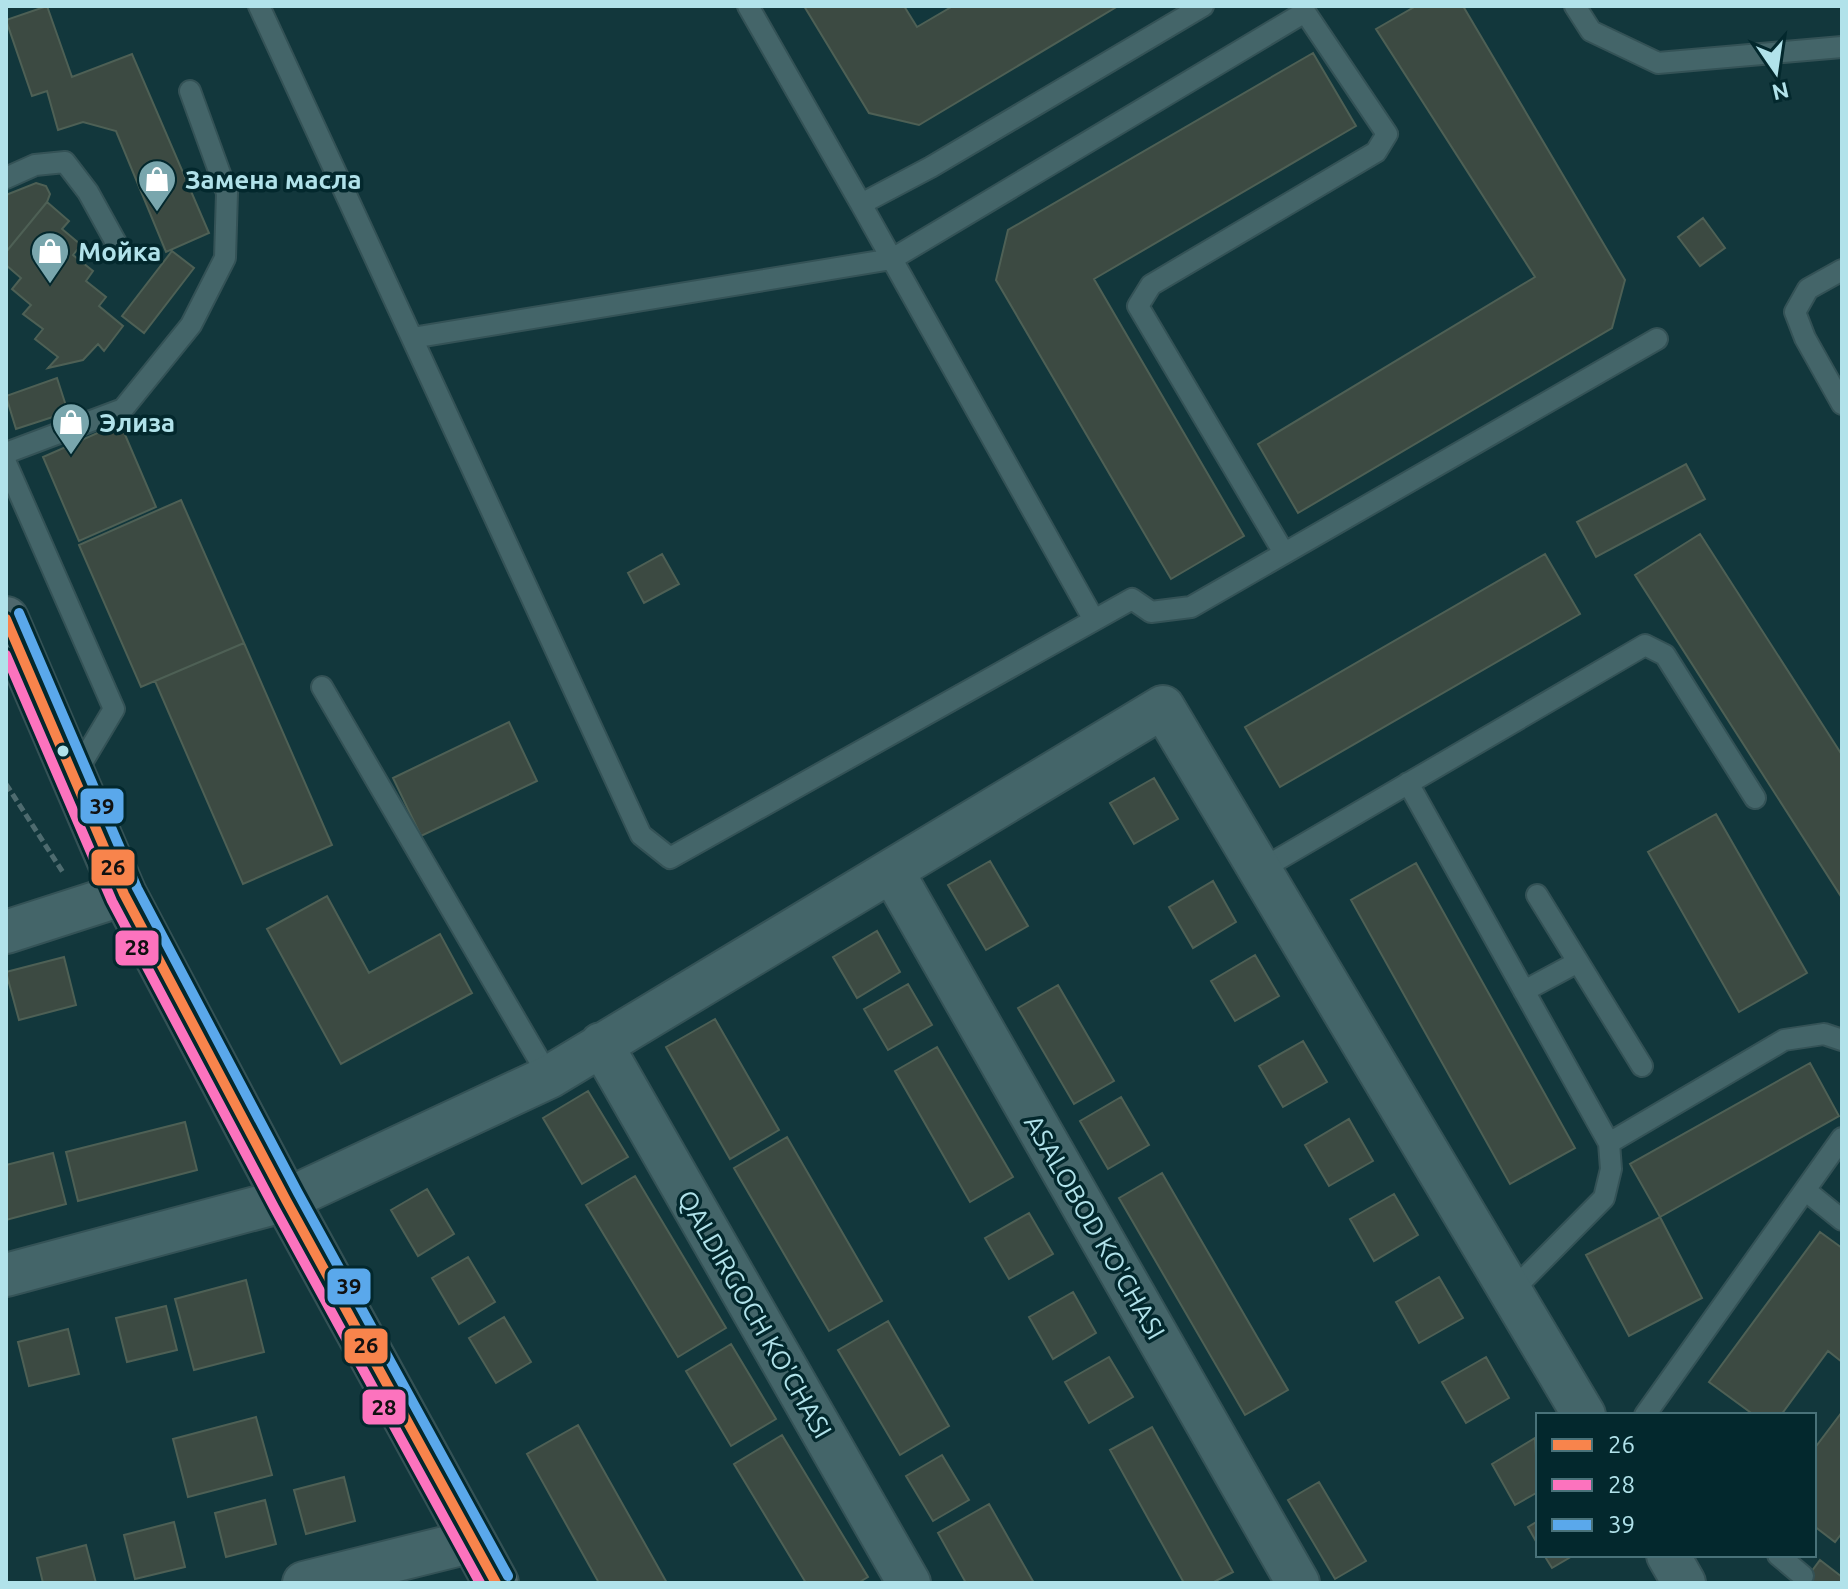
<svg xmlns="http://www.w3.org/2000/svg" width="1848" height="1589" viewBox="0 0 1848 1589" font-family="Ubuntu,sans-serif">
<style>
.building{fill:#3c4a42;stroke:#4e6055;stroke-width:2}
.lines{fill:none;stroke-linecap:round;stroke-linejoin:round}
.lane-casing{stroke:#345256;stroke-width:24}
.street-casing{stroke:#345256;stroke-width:46}
.secondary-casing{stroke:#345256;stroke-width:48}
.path{stroke:#4e6b6f;stroke-width:5;stroke-dasharray:8 4;stroke-linecap:butt}
.lane{stroke:#446569;stroke-width:20}
.street{stroke:#446569;stroke-width:42}
.secondary{stroke:#4e686d;stroke-width:44}
.bus-1-casing{stroke:#03282d;stroke-width:16}
.bus-2-casing{stroke:#03282d;stroke-width:16}
.bus-3-casing{stroke:#03282d;stroke-width:16}
.bus-1{stroke:#f8844c;stroke-width:10}
.bus-2{stroke:#fc73be;stroke-width:10}
.bus-3{stroke:#5aa8eb;stroke-width:10}
.bus-dot{fill:#b1e2ea;stroke:#03282d;stroke-width:3}
.labels{text-anchor:middle;dominant-baseline:central;stroke-width:7;stroke-linejoin:round;paint-order:stroke}
.poi-label{font-size:26px;font-weight:bold;fill:#b1e2ea;stroke:#03282d;text-anchor:start}
.street-label{font-size:26px;fill:#b1e2ea;stroke:#03282d}
.line-badge{stroke:#03282d;stroke-width:3}
.pale-badge-label{font-size:22px;text-anchor:middle;font-weight:bold;fill:#111}
</style>
<rect width="100%" height="100%" fill="#12373c"/>
<path class="building" d="M47,6L72,77L132,54L209,233L166,252L116,131L83,122L58,130L47,91L32,96L6,20Z
M804,6H904L917,27L953,6H1118L919,125L869,113Z
M1416,6H1463L1625,280L1612,328L1298,513L1258,444L1535,277L1376,29Z
M1313,53L1356,126L1094,279L1244,536L1171,579L996,280L1008,230Z
M36,183L46,186L50,194L47,202L6,252V195Z
M47,202L69,221L62,229L81,245L73,255L93,271L86,281L106,297L99,306L123,326L104,351L98,344L83,360L48,368L58,357L35,339L43,329L23,314L31,305L12,289L21,278L6,265V252Z
M1703,218L1725,248L1700,266L1678,237Z
M172,251L194,268L144,333L122,316Z
M57,378L68,412L16,429L6,396Z
M120,423L156,507L79,541L43,457Z
M1686,464L1705,499L1596,557L1577,522Z
M181,500L244,643L141,687L79,545Z
M1700,534L1842,755V898L1635,575Z
M662,554L679,584L644,603L628,573Z
M1545,554L1580,614L1280,787L1245,727Z
M244,643L332,845L243,884L155,681Z
M509,722L537,781L421,836L393,778Z
M1154,778L1178,819L1134,844L1110,803Z
M1716,814L1807,973L1739,1012L1648,852Z
M990,861L1028,926L986,950L948,885Z
M1416,863L1575,1148L1510,1184L1351,900Z
M1213,881L1236,922L1193,948L1169,907Z
M327,896L369,973L440,934L472,993L341,1064L267,929Z
M877,931L900,972L857,998L833,957Z
M1255,955L1279,996L1235,1021L1211,981Z
M64,957L76,1005L19,1020L6,972Z
M908,984L932,1025L888,1050L864,1009Z
M1058,985L1114,1081L1074,1104L1018,1008Z
M715,1019L779,1130L730,1159L666,1047Z
M1303,1041L1327,1082L1283,1107L1259,1066Z
M937,1047L1013,1177L970,1202L895,1071Z
M1810,1063L1839,1116L1660,1217L1630,1164Z
M588,1091L628,1157L582,1184L543,1118Z
M1121,1097L1149,1145L1108,1169L1080,1121Z
M1349,1119L1373,1161L1329,1186L1305,1145Z
M185,1122L197,1170L78,1201L66,1152Z
M787,1137L882,1301L829,1331L734,1168Z
M53,1153L66,1204L6,1220V1165Z
M1162,1173L1288,1390L1245,1415L1119,1198Z
M635,1176L726,1328L678,1357L586,1205Z
M427,1189L454,1234L418,1256L391,1210Z
M1394,1194L1418,1235L1374,1261L1350,1219Z
M1029,1213L1053,1254L1009,1279L985,1238Z
M1660,1217L1702,1298L1629,1336L1586,1255Z
M1820,1232L1842,1248V1362L1828,1351L1781,1415H1754L1709,1382Z
M468,1257L495,1302L459,1324L432,1278Z
M1439,1277L1463,1318L1419,1343L1396,1302Z
M246,1280L264,1352L194,1370L175,1299Z
M1073,1292L1096,1333L1053,1359L1029,1317Z
M166,1306L177,1350L127,1362L116,1318Z
M504,1317L531,1362L496,1383L469,1338Z
M888,1321L949,1426L900,1455L838,1350Z
M68,1329L79,1374L29,1386L18,1342Z
M731,1344L776,1419L731,1446L686,1371Z
M1109,1357L1133,1397L1089,1423L1065,1382Z
M1486,1357L1509,1398L1466,1423L1442,1382Z
M1842,1412V1533L1835,1542L1814,1526V1449Z
M256,1417L272,1475L188,1497L173,1439Z
M578,1425L667,1583H599L527,1454Z
M1152,1427L1233,1572L1212,1583H1184L1110,1450Z
M782,1435L868,1577L858,1583H806L734,1464Z
M1535,1438L1538,1492L1515,1505L1492,1464Z
M942,1455L969,1500L933,1521L906,1476Z
M344,1477L355,1521L306,1534L294,1490Z
M1319,1482L1366,1561L1335,1579L1288,1500Z
M265,1500L276,1544L226,1557L215,1513Z
M989,1504L1034,1583H966L938,1533Z
M1538,1521V1545L1528,1527Z
M174,1522L185,1567L135,1579L124,1535Z
M86,1545L96,1583H43L37,1558Z
M1544,1555H1574L1552,1568Z
M1820,1560L1842,1577V1583H1803Z"/>
<g class="lines">
<defs>
<path id="lane" d="M259,6L641,835L670,858L1132,599L1151,612L1191,607L1657,339
M748,6L861,204L931,167L1203,6
M1575,6L1591,31L1658,63L1842,47
M6,178L35,165L65,162L88,192L120,250
M861,204L1094,620
M1842,270L1808,289L1795,312L1805,338L1842,404
M412,338L892,259L1305,12L1302,6
M6,453L123,409L191,325L225,258L227,193L190,91
M6,463L114,709L74,776
M1284,553L1138,306L1151,285L1376,152L1387,134L1305,12
M322,687L549,1077
M1408,783L1609,1143L1611,1169L1604,1198L1511,1292
M1260,870L1645,645L1665,655L1755,798
M1537,895L1642,1066
M1524,991L1578,962
M1609,1143L1784,1040L1824,1034L1842,1040
M1805,1190L1842,1220
M1645,1415L1842,1138
M1778,1555L1803,1576"/>
<path id="street" d="M892,871L1298,1583
M6,932L124,894
M601,1044L909,1583
M6,1275L286,1200L549,1077L1163,707L1584,1415
M1668,1555L1684,1583
M304,1583L473,1541"/>
<path id="secondary" d="M6,619L124,894L286,1200L496,1583"/>
</defs>
<use href="#lane" class="lane-casing"/>
<use href="#street" class="street-casing"/>
<use href="#secondary" class="secondary-casing"/>
<path class="path" d="M6,784L64,874"/>
<use href="#lane" class="lane"/>
<use href="#street" class="street"/>
<use href="#secondary" class="secondary"/>
<defs>
<path id="bus-1" d="M6,619L124,894L286,1200L496,1583"/>
<path id="bus-2" d="M6,655L112,901L274,1207L480,1583"/>
<path id="bus-3" d="M19,613L137,888L298,1193L508,1576"/>
</defs>
<use href="#bus-1" class="bus-1-casing"/>
<use href="#bus-2" class="bus-2-casing"/>
<use href="#bus-3" class="bus-3-casing"/>
<use href="#bus-1" class="bus-1"/>
<use href="#bus-2" class="bus-2"/>
<use href="#bus-3" class="bus-3"/>
</g>
<defs>
<symbol id="shop-pin" viewBox="-11 -11 22 30"><path d="M0 17L-7.5 6A9.5 9.5 0 1 1 7.5 6Z" fill="#79a6ad" stroke="#03282d"/><path d="M-5-2.5h2.3a2.7 3.5 0 0 1 5.4 0H5L5.5 6h-11ZM-1.5-2.5h3a1.5 2.3 0 0 0-3 0Z" fill="#fff"/></symbol>
</defs>
<g fill-rule="evenodd">
<use href="#shop-pin" x="135" y="157" width="44" height="60"/>
<use href="#shop-pin" x="28" y="229" width="44" height="60"/>
<use href="#shop-pin" x="49" y="400" width="44" height="60"/>
</g>
<circle class="bus-dot" cx="63" cy="751" r="7"/>
<g class="labels">
<g class="poi-label">
<text x="185" y="179">Замена масла</text>
<text x="78" y="251">Мойка</text>
<text x="99" y="422">Элиза</text>
</g>
<g class="street-label">
<text transform="translate(1095 1227) rotate(60)">ASALOBOD KO'CHASI</text>
<text transform="translate(755 1314) rotate(60)">QALDIRGOCH KO'CHASI</text>
</g>
</g>
<g class="line-badge">
<rect x="79" y="787" width="46" height="38" rx="8" fill="#5aa8eb"/>
<rect x="90" y="848" width="46" height="39" rx="8" fill="#f8844c"/>
<rect x="114" y="929" width="46" height="38" rx="8" fill="#fc73be"/>
<rect x="326" y="1267" width="46" height="39" rx="8" fill="#5aa8eb"/>
<rect x="343" y="1327" width="46" height="38" rx="8" fill="#f8844c"/>
<rect x="361" y="1388" width="46" height="38" rx="8" fill="#fc73be"/>
</g>
<g class="pale-badge-label">
<text x="102" y="814">39</text>
<text x="113" y="875">26</text>
<text x="137" y="955">28</text>
<text x="349" y="1294">39</text>
<text x="366" y="1353">26</text>
<text x="384" y="1415">28</text>
</g>
<rect width="1848" height="1589" fill="none" stroke="#b1e2ea" stroke-width="16"/>
<rect x="1536" y="1413" width="280" height="144" fill="#03282d" stroke="#497279" stroke-width="2"/>
<rect x="1552" y="1439" width="40" height="12" fill="#f8844c" stroke="#497279" stroke-width="2"/>
<text x="1608" y="1453" font-size="24" fill="#b1e2ea">26</text>
<rect x="1552" y="1479" width="40" height="12" fill="#fc73be" stroke="#497279" stroke-width="2"/>
<text x="1608" y="1493" font-size="24" fill="#b1e2ea">28</text>
<rect x="1552" y="1519" width="40" height="12" fill="#5aa8eb" stroke="#497279" stroke-width="2"/>
<text x="1608" y="1533" font-size="24" fill="#b1e2ea">39</text>
<g transform="translate(1776 72) rotate(167)" stroke="#03282d" stroke-width="6" paint-order="stroke">
<path d="M0-6L14 30L0 20L-14 30Z" fill="#b1e2ea"/>
<text y="-12" font-size="22" font-weight="bold" text-anchor="middle" fill="#b1e2ea">N</text>
</g>
</svg>
